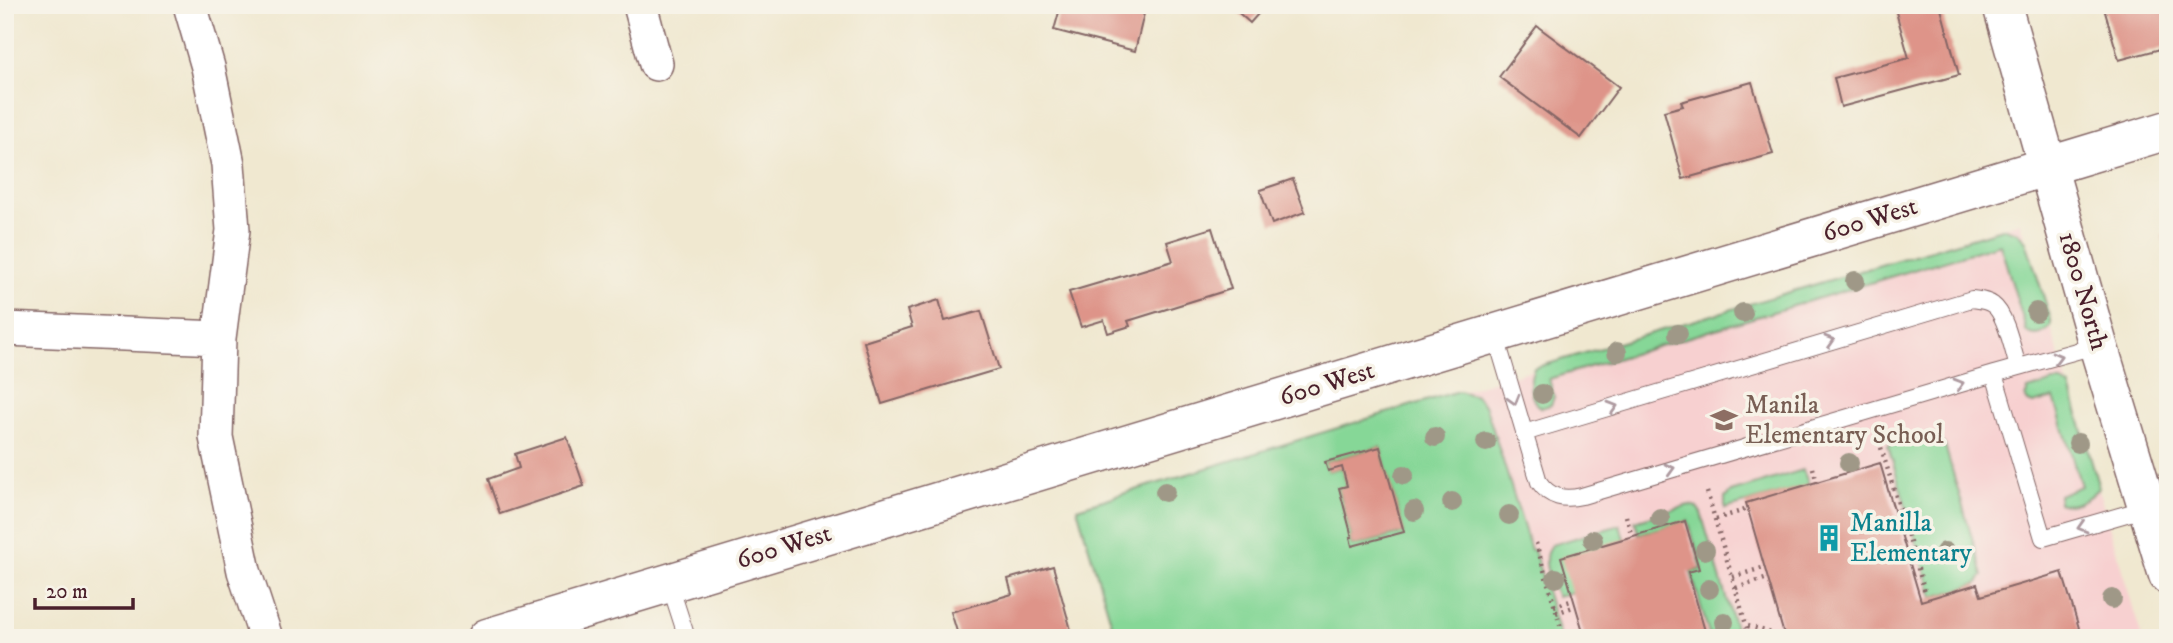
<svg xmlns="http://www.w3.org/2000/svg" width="2173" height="643" viewBox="0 0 2173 643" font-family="'IM FELL DW Pica',serif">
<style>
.built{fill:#f7d0d0}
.green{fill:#86d797;stroke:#687b61;stroke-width:2;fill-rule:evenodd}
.building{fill:#de9489}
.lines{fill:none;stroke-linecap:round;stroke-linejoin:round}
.lane-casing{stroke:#846565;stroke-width:18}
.street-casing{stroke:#846565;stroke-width:36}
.secondary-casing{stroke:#846565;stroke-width:41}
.path{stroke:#846565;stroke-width:4.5;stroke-dasharray:2 5;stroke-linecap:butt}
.lane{stroke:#fff;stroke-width:16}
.street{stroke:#fff;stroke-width:33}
.secondary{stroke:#fff;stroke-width:38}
.tree{fill:#9f9887}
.oneway{stroke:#ae9aa0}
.labels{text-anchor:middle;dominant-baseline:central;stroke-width:7;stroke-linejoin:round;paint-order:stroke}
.street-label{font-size:26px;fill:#4a1f2b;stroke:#f7f3e8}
.education-label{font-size:26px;fill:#785e54;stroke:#f7f3e8;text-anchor:start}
.culture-label{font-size:26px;fill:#0d838f;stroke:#f7f3e8;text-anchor:start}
</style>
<rect width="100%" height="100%" fill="#f7f3e8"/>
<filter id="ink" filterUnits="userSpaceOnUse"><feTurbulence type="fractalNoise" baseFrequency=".0143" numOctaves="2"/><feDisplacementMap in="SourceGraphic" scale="14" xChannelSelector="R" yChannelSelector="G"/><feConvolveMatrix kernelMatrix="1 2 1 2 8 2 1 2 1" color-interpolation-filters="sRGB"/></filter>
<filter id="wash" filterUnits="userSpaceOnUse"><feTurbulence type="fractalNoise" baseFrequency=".00686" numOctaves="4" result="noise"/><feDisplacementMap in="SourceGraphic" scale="28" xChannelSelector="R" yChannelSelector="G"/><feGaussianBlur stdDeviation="1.57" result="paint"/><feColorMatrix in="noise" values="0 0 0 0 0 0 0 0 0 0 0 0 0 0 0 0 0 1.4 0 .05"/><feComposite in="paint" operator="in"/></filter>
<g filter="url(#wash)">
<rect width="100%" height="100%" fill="#f0e8d0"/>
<path class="built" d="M2020,222L2142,638H1116L1077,508Z"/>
<path class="green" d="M2005,228L2017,232L2026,241L2051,320V326C2044,334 2036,338 2027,332L2000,244L1549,379L1554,397L1551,405L1541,408C1529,400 1528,382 1534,368Z
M2053,382H2062L2070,387L2099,487C2090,498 2073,509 2059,503V495L2081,486L2054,398L2033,404L2028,402L2025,397L2028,390Z
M1458,391L1476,396L1486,407L1531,550H1534L1560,638H1116L1077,508ZM1380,447L1404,533L1352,546L1350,538L1352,537L1339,489L1347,486L1342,467L1328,471L1325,462Z
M1928,434L1938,437L1945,446L1983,575L1977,584L1933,597L1888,446Z
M1803,470L1809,485L1725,509V498L1731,492Z
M1689,505L1697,507L1701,513L1738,638H1710L1691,572L1702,569L1688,521L1639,534L1635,521Z
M1620,525L1624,539L1572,592L1557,597C1551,581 1539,560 1551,545Z"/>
<g id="blocks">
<path class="building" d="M1061,5H1146L1135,51L1054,30Z
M1230,5H1266L1250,23Z
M1894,5H1940L1959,75L1841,107L1834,78L1909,58Z
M2103,5H2168V47L2119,60Z
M1537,26L1619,87L1581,138L1499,77Z
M1752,82L1773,154L1683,179L1664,111L1683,106L1681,102Z
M1293,179L1305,212L1272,224L1260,190Z
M1212,228L1231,289L1128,321L1130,326L1108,333L1104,320L1081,327L1069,292L1173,261L1167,242Z
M2168,233V250H2167L2162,235Z
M939,300L945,321L981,311L999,369L882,404L864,342L912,327L907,310Z
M567,437L584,486L500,514L488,479L519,468L515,454Z
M1380,447L1404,532L1352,546L1350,537H1352L1339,488L1347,486L1342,467L1328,471L1325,462Z
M1880,463L1921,601L1977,584L1981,596L2062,572L2082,638H1785L1746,503Z
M1685,521L1699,569L1688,572L1707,638H1585L1561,557Z
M1053,566L1073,637L959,638L951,612L1012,594L1008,579Z"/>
</g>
</g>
<g filter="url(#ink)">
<use href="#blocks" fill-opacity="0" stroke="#846565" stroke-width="2"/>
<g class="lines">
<defs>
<path id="lane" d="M1495,334L1539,482C1550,498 1564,500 1582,496L1994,374
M2098,345L1994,374L2043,538L2147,508
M1524,433L1972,299C1979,300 1987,300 1993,305C2006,314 2013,351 2018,367
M669,582L687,638"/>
<path id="street" d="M190,5L208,67L228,164L233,230L219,338L216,437L244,571L266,638
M640,5L656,64
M6,329L219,338"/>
<path id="secondary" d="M2002,5L2098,345L2168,575
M487,638L2168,130"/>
</defs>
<use href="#lane" class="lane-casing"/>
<use href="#street" class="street-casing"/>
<use href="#secondary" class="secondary-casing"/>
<path class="path" d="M1879,441L1926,595
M1813,468L1817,483
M1707,492L1750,638
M1626,516L1632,537
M1716,519L1748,509
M1536,543L1564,638
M1733,577L1765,567
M1736,588L1768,578
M1554,606L1574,600
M1556,613L1576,606
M1748,626L1785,637"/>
<use href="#lane" class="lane"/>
<use href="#street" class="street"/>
<use href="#secondary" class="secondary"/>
</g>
<g class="tree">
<circle cx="1855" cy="281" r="10"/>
<circle cx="2036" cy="312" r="10"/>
<circle cx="1743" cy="313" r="10"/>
<circle cx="1678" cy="334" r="10"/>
<circle cx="1617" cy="352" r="10"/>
<circle cx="1542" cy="394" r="10"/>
<circle cx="1435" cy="437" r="10"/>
<circle cx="1486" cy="442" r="10"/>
<circle cx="2078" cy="443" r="10"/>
<circle cx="1849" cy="463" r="10"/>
<circle cx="1404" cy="475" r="10"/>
<circle cx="1165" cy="492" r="10"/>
<circle cx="1452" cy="502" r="10"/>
<circle cx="1414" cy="511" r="10"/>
<circle cx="1509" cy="515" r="10"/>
<circle cx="1660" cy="518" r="10"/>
<circle cx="1593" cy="540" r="10"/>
<circle cx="1705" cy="550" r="10"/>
<circle cx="1945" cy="552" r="10"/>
<circle cx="1556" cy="578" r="10"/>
<circle cx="1709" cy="589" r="10"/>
<circle cx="2112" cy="599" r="10"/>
<circle cx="1724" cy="622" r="10"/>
</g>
<defs><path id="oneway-chevron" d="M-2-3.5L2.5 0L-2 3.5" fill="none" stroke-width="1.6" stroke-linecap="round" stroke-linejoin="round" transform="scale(1.75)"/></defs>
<g class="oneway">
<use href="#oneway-chevron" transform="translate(1830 341) rotate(-17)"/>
<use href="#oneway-chevron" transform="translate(2057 357) rotate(-15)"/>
<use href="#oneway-chevron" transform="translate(1959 384) rotate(-16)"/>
<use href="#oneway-chevron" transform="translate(1514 400) rotate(74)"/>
<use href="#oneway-chevron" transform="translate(1613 407) rotate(-17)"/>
<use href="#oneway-chevron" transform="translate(1670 469) rotate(-16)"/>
<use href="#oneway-chevron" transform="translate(2082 527) rotate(163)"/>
</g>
</g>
<defs>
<symbol id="school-bare" viewBox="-9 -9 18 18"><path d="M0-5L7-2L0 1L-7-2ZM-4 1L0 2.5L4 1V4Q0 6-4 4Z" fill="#8d6e63" stroke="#f7f3e8" stroke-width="2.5" paint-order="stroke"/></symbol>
<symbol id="building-bare" viewBox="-9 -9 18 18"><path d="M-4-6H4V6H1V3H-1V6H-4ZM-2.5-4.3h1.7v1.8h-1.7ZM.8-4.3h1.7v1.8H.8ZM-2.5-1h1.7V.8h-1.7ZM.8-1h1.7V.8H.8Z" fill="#0f9aa8" stroke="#f7f3e8" stroke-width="2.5" paint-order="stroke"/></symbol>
</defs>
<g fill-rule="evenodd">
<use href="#school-bare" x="1705" y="401" width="38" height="38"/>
<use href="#building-bare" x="1810" y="519" width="38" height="38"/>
</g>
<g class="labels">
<g class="street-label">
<text transform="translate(1870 220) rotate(-17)">600 West</text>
<text transform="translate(2083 291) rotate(74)">1800 North</text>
<text transform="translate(1327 384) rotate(-17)">600 West</text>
<text transform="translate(784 547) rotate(-17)">600 West</text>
</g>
<g class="education-label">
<text x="1745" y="405">Manila<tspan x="1745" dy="30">Elementary School</tspan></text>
</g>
<g class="culture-label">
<text x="1850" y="523">Manilla<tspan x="1850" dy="30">Elementary</tspan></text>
</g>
</g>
<rect width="2173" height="643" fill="none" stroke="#f7f3e8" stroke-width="28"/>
<path d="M35 598v10h98v-10" fill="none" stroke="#4a1f2b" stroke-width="3.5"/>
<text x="46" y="598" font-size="21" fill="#4a1f2b" stroke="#f7f3e8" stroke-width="5" paint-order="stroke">20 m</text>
</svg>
